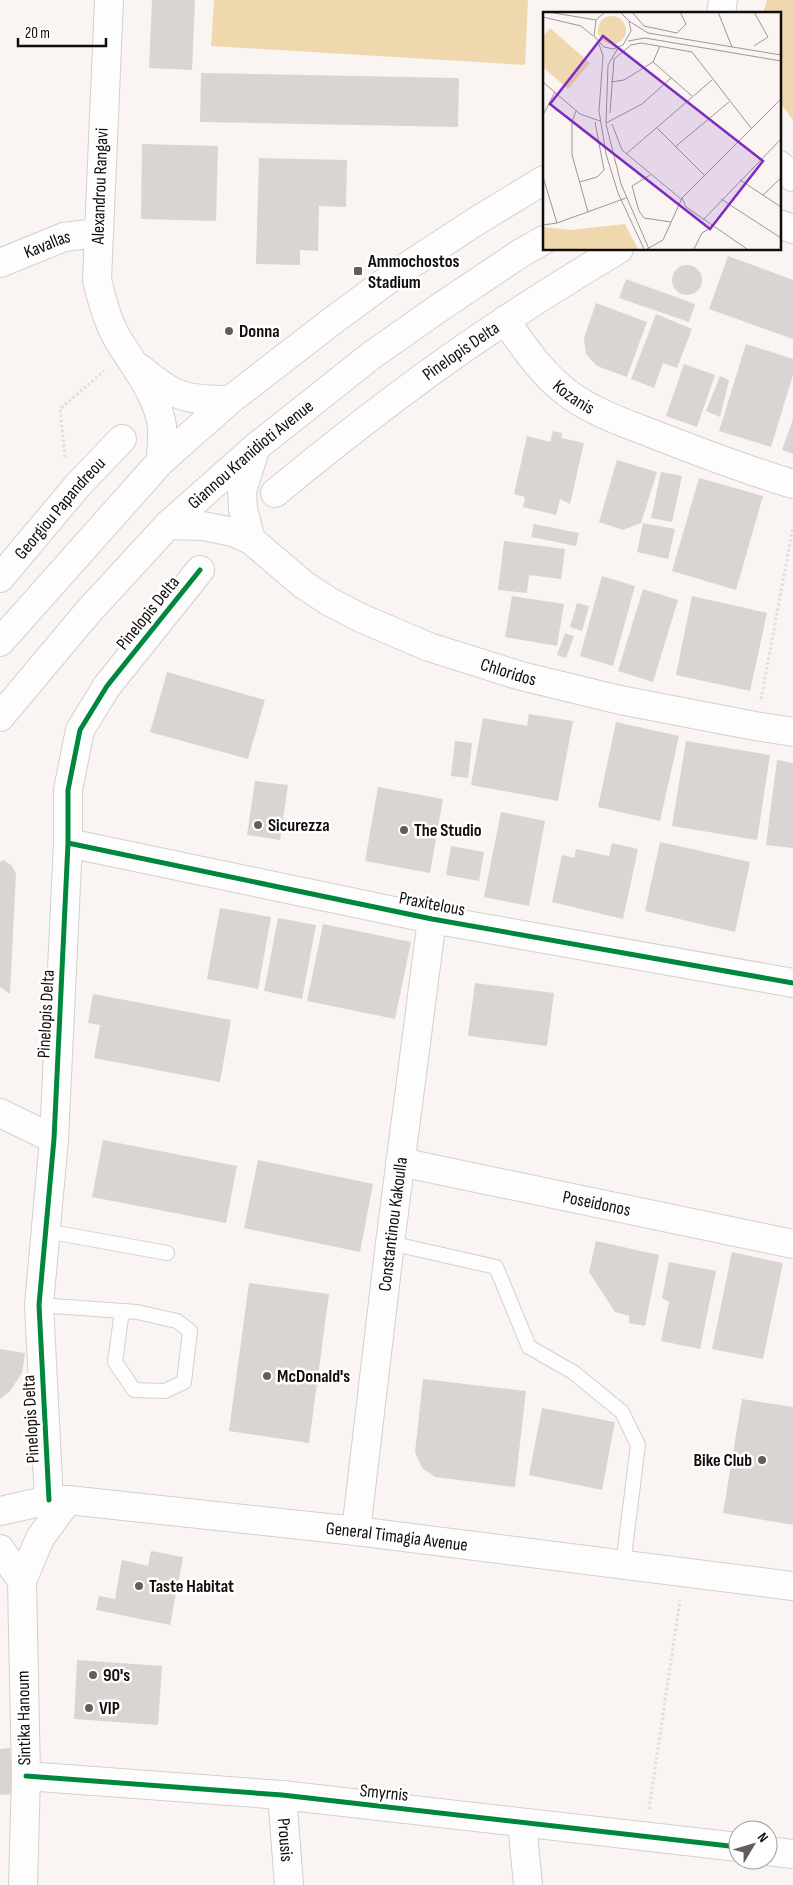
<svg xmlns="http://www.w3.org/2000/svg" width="793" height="1885" viewBox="0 0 793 1885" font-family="'Sofia Sans Condensed',sans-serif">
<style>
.green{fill:#f0d8ae}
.building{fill:#dad5d3}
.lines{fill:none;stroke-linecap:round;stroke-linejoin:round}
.service-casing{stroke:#d4cfcd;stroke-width:16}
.minor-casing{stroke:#d4cfcd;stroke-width:30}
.secondary-casing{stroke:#d4cfcd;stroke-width:30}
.path{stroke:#e0dfde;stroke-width:3;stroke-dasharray:2.5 2.5;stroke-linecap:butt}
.service{stroke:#fefdfd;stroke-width:14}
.minor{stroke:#fefdfd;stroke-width:28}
.secondary{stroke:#fefdfd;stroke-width:28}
.cycleway-casing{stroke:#fff;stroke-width:8}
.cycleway{stroke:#00873e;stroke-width:5}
.poi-dot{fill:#635e5c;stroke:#fff;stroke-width:2}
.labels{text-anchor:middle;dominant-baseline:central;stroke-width:5;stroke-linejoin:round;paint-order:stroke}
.street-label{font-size:18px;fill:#110d0b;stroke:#fff}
.poi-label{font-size:18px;font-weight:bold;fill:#110d0b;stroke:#fff;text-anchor:start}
.inset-road{fill:none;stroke:#9d9896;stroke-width:1}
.view{fill:#7b2cbf;fill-opacity:0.15;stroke:#7b2cbf;stroke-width:2.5}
.inset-edge{fill:none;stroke:#110d0b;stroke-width:2.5}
</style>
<rect width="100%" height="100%" fill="#faf4f2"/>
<path class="green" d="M214,0H528L525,65L211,46Z
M767,0H793V120L779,101V14H763Z"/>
<path class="building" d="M152,0H195L192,70L149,68Z
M201,73L459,78L458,127L200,122Z
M142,144L218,146L216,221L141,219Z
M259,158L347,160L346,207L319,206L318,251L300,250V265L256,264Z
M728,256L793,280V339L709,309Z
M672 280a15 15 0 1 1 30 0a15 15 0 1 1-30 0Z
M626,279L695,304L689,322L619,298Z
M596,303L647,322L627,377L597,366L586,354L584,338Z
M656,314L692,329L677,368L663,363L654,388L631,379Z
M746,344L793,359V375L771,447L719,431Z
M684,364L715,375L697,427L666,416Z
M720,376L729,380L720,417L706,411Z
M793,419V454L782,450Z
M553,431L562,433L561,438L584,443L570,504L560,499L556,515L523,507L525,497L514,494L527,436L550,442Z
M617,460L657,472L641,523L623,530L599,522Z
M661,472L682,476L672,522L651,518Z
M699,478L763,496L736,590L672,571Z
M643,523L675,529L668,559L637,552Z
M534,524L579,533L576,546L531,537Z
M504,541L565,549L561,579L529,575L527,593L498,590Z
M602,576L635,586L613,666L580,656Z
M643,589L678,600L653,682L618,671Z
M512,596L564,604L557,646L505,637Z
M692,596L767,613L750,691L676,675Z
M577,603L589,606L582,631L570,627Z
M565,633L574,636L566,658L557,655Z
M167,672L265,700L248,759L150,732Z
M529,714L573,721L558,801L471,785L483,718L527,726Z
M616,722L679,736L660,821L598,807Z
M455,741L472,743L468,778L451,776Z
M686,741L770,755L757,840L672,826Z
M777,760L793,763V848L766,845Z
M255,781L288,785L280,840L247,835Z
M378,787L443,799L430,873L365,861Z
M501,812L545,821L529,906L484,897Z
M660,842L750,862L735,932L645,911Z
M612,843L638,849L623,919L552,902L562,855L574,858L576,849L609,856Z
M451,846L484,852L479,881L446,875Z
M3,860L11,865L16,873L10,994L0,987V862Z
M220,908L271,917L258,989L207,979Z
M278,918L316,925L302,999L264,991Z
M323,924L411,942L395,1019L307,1001Z
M475,983L554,993L547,1046L468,1036Z
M93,994L231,1020L220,1082L94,1058L100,1025L88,1023Z
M103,1140L237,1166L226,1223L92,1197Z
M258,1160L373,1184L360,1252L244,1228Z
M596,1241L659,1255L645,1326L629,1323V1316L615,1312L589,1272Z
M732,1252L783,1263L763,1359L712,1349Z
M669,1262L716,1271L700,1349L661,1341L669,1302L662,1298Z
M249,1283L329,1294L309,1443L229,1431Z
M0,1349L25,1353L22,1373L10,1391L0,1399Z
M423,1379L526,1391L515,1487L435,1477L422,1468L415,1452Z
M742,1399L793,1407V1525L723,1513Z
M542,1408L615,1422L602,1490L529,1475Z
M151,1551L183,1557L170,1625L96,1610L99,1596L115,1599L122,1560L148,1566Z
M77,1660L162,1666L158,1725L74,1719Z
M10,1748L14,1794L0,1795V1749Z"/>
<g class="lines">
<defs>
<path id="service" d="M46,1231L167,1253
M390,1243L496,1267L529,1347L573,1372L622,1412L638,1445L623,1565
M39,1305L137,1312L177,1321L190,1331L184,1382L165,1391L134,1390L115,1362L122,1311"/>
<g id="minor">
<path d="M109,0L97,280C102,300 107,320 117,338C134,366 157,393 162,426C163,437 161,450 161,461"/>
<path d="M779,224L793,229"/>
<path id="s1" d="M0,263L64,237L98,233"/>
<path id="s2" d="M505,320C524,347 543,376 570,395C595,413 625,423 653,434C699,452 746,470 793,484"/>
<path d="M141,369C176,398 185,400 230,400"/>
<path id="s3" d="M275,493C349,432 426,372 506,320C543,295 581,272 619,249"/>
<path id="s4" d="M168,525L203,526L233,532L251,540L304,585L330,602L361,618L429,647L521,676L620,700L755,726L793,732"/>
<path d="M251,540L243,509L242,491L256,447"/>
<path id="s5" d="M0,578L78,485L122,439"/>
<path d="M68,843L432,919L793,983"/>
<path d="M0,1113L54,1139"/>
<path id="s6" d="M400,1162L793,1244"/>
<path d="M49,1500L39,1305L54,1139L68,843V790L80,730L107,686L200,570"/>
<path id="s7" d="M356,1531L390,1243L432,919"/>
<path d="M0,1549L22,1581"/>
<path d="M26,1776L282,1795L738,1847"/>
<path id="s8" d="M282,1795L289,1885"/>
<path d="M522,1823L528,1885"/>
<path d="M768,1851L793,1854"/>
<path d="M23,1885L26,1776L22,1581L40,1538L68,1500"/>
</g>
<g id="secondary">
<path d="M721,14L723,0"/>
<path d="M779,165L793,177"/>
<path d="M0,642L161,461L230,400L331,322L400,271L475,222L544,180"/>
<path id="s9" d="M0,717L88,612L168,525L256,447L372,355L439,308L521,253L544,240"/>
<path id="s10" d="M0,1511L49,1500H68L356,1531L793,1586"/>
</g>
</defs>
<use href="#service" class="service-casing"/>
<use href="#minor" class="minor-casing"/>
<use href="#secondary" class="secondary-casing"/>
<path class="path" d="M65,457L60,409L104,371
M761,699L793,527
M649,1809L680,1600"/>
<use href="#service" class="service"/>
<use href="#minor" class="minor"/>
<use href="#secondary" class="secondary"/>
<defs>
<path id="cycleway" d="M68,843L432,919L793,983
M49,1500L39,1305L54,1139L68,843V790L80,730L107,686L200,570
M26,1776L282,1795L738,1847"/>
</defs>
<use href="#cycleway" class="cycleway-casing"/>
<use href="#cycleway" class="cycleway"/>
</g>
<g class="poi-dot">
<rect x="353" y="266" width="10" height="10" rx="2.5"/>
<circle cx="229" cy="331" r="5"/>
<circle cx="258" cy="825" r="5"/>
<circle cx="404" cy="830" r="5"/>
<circle cx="267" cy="1376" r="5"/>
<circle cx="762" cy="1460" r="5"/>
<circle cx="139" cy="1586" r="5"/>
<circle cx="93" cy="1675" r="5"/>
<circle cx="89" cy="1708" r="5"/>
</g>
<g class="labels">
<g class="street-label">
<text transform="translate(100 186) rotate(-88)">Alexandrou Rangavi</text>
<text stroke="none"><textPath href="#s1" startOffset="51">Kavallas</textPath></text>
<text stroke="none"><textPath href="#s3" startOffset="234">Pinelopis Delta</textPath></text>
<text stroke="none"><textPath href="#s2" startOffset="104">Kozanis</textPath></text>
<text stroke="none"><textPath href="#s9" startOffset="364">Giannou Kranidioti Avenue</textPath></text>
<text stroke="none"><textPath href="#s5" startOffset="92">Georgiou Papandreou</textPath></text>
<text transform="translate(148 613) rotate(-51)">Pinelopis Delta</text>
<text stroke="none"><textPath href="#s4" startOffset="378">Chloridos</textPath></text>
<text transform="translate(432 904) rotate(11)">Praxitelous</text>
<text transform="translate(46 1014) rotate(-87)">Pinelopis Delta</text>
<text stroke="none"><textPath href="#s6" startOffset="201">Poseidonos</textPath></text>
<text stroke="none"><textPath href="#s7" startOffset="309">Constantinou Kakoulla</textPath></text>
<text transform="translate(31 1419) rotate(-93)">Pinelopis Delta</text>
<text stroke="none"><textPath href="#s10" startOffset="400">General Timagia Avenue</textPath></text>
<text transform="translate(24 1718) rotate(-91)">Sintika Hanoum</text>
<text transform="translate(384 1793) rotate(6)">Smyrnis</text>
<text stroke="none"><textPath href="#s8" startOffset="45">Prousis</textPath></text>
</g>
<g class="poi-label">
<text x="368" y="261">Ammochostos<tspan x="368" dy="21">Stadium</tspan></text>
<text x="239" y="331">Donna</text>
<text x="268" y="825">Sicurezza</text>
<text x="414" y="830">The Studio</text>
<text x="277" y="1376">McDonald's</text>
<text x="752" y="1460" text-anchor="end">Bike Club</text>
<text x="149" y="1586">Taste Habitat</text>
<text x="103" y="1675">90's</text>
<text x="99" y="1708">VIP</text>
</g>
</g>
<g transform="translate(543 12)">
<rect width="238" height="238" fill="#faf4f2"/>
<path d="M55 18a14 14 0 1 1 28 0a14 14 0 1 1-28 0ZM7,16L47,51L25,77L0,55V24ZM82,212L95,237H0V215L28,218Z" fill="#f0d8ae"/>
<path class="inset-road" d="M5,0L53,8M28,0H51M62,0L53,8L51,24L61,35L70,37L80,33L88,19L86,9L77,0M89,0L101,14L134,21L143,12L137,0M175,0L189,35M0,5L38,14L50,24M86,9L105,21L238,43M85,29L102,26L238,49M56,32L60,44L56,99L63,142L75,181L101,237M211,34L225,25L211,0M75,36L65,53L63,112L78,172L106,237M110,50L149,84M0,70L37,102L57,109M68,70L81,68L110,50L117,34M33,99L29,110V143L45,200M67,101L71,47L88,33L98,31L149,40L208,116M0,103L12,80M63,111L99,92L128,66M69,112L79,138L138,187M114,116L161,163M132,135L186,90M83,142L169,68M107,163L89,174L96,199L101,206L128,210M0,165L14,211M197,168L238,195M37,170L54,165L61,158L52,110M220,183L238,166M139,186L143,195L204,237M178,187L238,226M160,208L238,127M0,213L14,211L83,186M104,237L120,228L139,186L238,87M151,237L159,221L169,215"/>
<path class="view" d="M60,24L220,149L167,217L7,92Z"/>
<rect width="238" height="238" class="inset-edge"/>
</g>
<g transform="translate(753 1845) rotate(52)"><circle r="24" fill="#ffffff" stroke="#a09e9d"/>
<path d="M0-4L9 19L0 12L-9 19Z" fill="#635e5c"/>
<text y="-8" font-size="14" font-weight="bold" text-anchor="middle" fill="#110d0b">N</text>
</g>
<path d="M18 38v8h88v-8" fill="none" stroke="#110d0b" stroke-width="2.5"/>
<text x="25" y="38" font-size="15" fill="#110d0b" stroke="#ffffff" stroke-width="4" paint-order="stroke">20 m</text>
</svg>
